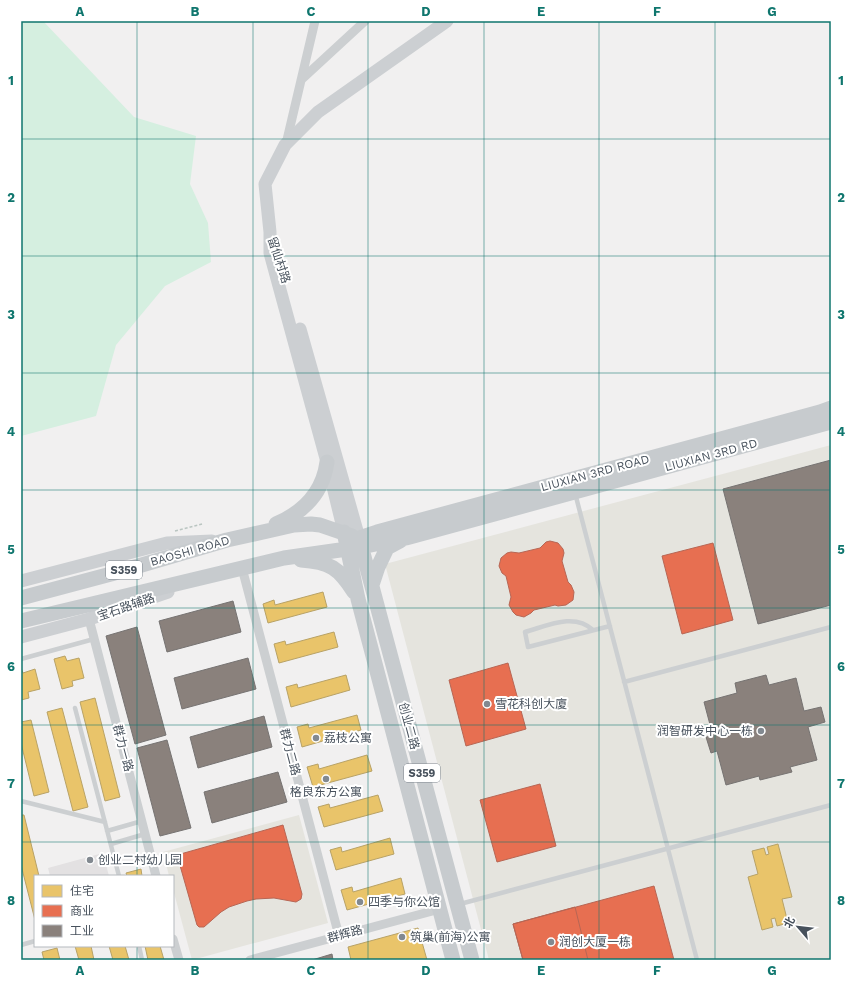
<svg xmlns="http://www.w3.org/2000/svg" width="852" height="981" viewBox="0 0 852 981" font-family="'Work Sans','Noto Sans SC',sans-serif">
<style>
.commercial{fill:#e5e4de}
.education{fill:#e3e1e2}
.green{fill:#d5efe0}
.homes{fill:#e9c46a;stroke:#b8a266}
.shops{fill:#e76f51;stroke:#b76654}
.industry{fill:#8a817c;stroke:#767372}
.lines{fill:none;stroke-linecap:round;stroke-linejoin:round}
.path{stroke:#bac5c1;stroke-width:1.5;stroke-dasharray:3 2;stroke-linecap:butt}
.lane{stroke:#cccfd1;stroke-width:4.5}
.street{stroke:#cccfd1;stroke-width:9}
.secondary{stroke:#cccfd2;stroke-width:13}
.primary{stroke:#c7cbce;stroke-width:15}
.grid{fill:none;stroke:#0f766e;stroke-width:1;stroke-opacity:0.55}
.poi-dot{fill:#828990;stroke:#fff;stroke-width:1.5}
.labels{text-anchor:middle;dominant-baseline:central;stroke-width:4;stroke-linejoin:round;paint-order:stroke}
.shield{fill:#fff;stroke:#7e858d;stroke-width:1}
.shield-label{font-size:11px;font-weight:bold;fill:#47515c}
.street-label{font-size:12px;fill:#47515c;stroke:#fff}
.poi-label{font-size:12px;fill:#47515c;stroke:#fff;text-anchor:start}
.neatline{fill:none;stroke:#0f766e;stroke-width:1.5}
.grid-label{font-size:13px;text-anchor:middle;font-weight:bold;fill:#0f766e}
</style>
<rect width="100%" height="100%" fill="#f1f0f0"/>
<path class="commercial" d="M831,445V960H489L385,564Z
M299,815L328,923L192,960L173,889V876H169L163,852Z"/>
<path class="education" d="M103,853L109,876H50L48,868Z"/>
<path class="green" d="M21,21H43L134,117L196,136L190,184L208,223L211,262L165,286L116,345L96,416L21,436Z"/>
<path class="homes" d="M323,592L327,607L268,623L263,604L274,600L275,605Z
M334,632L338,647L279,663L274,644L285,641L286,645Z
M65,656L67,661L79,658L84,678L72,681L73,686L62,689L54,659Z
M21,668L23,673L35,669L40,689L28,692L29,698L21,700Z
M346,675L350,690L291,707L286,687L297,684L298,688Z
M95,698L120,797L105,801L80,702Z
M62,708L88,807L73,811L47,712Z
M357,715L361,730L302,747L297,727L308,724L309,728Z
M31,720L49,792L34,796L21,743V722Z
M367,755L372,771L313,787L307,767L318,764L319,769Z
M378,795L383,811L324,827L318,807L329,804L330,808Z
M21,815H24L39,876H35V920L21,865Z
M390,838L394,854L336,870L330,850L341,847L342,852Z
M778,844L792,897L782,899L788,923L777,926L775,918L771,919L773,927L762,930L748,877L758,874L752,851L764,848L766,855L769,854L767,847Z
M141,869L142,876H127L126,873Z
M401,878L405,894L347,910L341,890L352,887L353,892Z
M418,928L427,960H351L348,947Z
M75,946H91L94,960H79Z
M109,946H125L129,960H113Z
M145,946H160L164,960H148Z
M57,948L60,960H44L42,952Z"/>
<path class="shops" d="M550,541L558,543L563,549L564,553L562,561L568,582L571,585L574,592L573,600L566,605L558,606L555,605L534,610L531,613L524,617L516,615L513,612L509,605L511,597L506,576L502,573L499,566L501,558L507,553L511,552L519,553L540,548L546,542Z
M713,543L733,620L682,634L662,556Z
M508,663L526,729L466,746L449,680Z
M540,784L556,846L497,862L480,800Z
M283,825L302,894L301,899L296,902L274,898L256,899L247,901L229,907L221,912L204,927H199L197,925L177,855Z
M654,886L674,960H523L513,924Z
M575,907L588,960H523L513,924Z"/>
<path class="industry" d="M831,460V605L758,624L723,489Z
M233,601L241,632L167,652L159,621Z
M137,627L166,735L135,744L106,636Z
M248,658L256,689L182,709L174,678Z
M766,675L769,685L796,678L804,711L821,707L825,722L808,727L817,760L790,767L792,772L760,780L759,776L726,785L717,751L711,753L706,737L713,736L704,702L737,693L735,683Z
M264,716L272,747L198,768L190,737Z
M167,740L191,828L160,836L137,748Z
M278,772L287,802L212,823L204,792Z
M332,954L333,960H312Z"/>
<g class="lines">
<path class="path" d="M175,531L202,524"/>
<path class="lane" d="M575,493L697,960
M593,630C574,612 547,626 525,632L528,647L610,626
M21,659L94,639
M624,682L831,627
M75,708L119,876
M21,801L105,822
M107,831L142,821
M111,844L145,834
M460,904L831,805
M21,945L35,941
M139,946L142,960"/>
<path class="street" d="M301,80L365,21
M286,144L315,21
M242,568L339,936
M89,619L156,876
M173,939L179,960
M250,960L440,909"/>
<path class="secondary" d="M300,329L359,538
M344,532L327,462L270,253V232L265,184L285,145L318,112L447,21
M21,581L167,543L212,541
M21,637L89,619L168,592"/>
<path class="primary" d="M276,524C304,512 323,492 327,462
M344,532L358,599L453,960
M359,538L377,532L820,412L831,408
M359,538L472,960
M301,560C330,562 339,568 354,592
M372,585L378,567L387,548L400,541
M21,598L111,574L227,540L294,525L311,524L320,525L352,536
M21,621L284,558L361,547L406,538L831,422"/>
</g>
<path class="grid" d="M137,21V876M253,21V960M368,21V960M484,21V960M599,21V960M715,21V960M21,139H831M21,256H831M21,373H831M21,490H831M21,608H831M21,725H831M21,842H831M137,946V960"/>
<g class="poi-dot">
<circle cx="487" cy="704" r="4"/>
<circle cx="761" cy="731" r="4"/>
<circle cx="316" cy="738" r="4"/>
<circle cx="326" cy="779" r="4"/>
<circle cx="90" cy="860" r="4"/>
<circle cx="360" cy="902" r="4"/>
<circle cx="402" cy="937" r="4"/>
<circle cx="551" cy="942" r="4"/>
</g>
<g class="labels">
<g class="shield">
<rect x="106" y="561" width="36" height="18" rx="3"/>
<rect x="404" y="764" width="36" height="18" rx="3"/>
</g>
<g class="shield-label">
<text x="124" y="570">S359</text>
<text x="422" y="773">S359</text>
</g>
<g class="street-label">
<text transform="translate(279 260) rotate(72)">留仙村路</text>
<text transform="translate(711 455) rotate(-15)">LIUXIAN 3RD RD</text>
<text transform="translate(595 473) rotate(-15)">LIUXIAN 3RD ROAD</text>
<text transform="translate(190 551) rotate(-16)">BAOSHI ROAD</text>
<text transform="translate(126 607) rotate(-19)">宝石路辅路</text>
<text transform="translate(409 726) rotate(75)">创业二路</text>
<text transform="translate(123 748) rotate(75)">群力一路</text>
<text transform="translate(290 752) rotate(75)">群力二路</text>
<text transform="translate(345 934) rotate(-15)">群辉路</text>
</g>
<g class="poi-label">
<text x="495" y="704">雪花科创大廈</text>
<text x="753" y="731" text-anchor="end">润智研发中心一栋</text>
<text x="324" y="738">荔枝公寓</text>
<text x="326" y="792" text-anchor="middle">格良东方公寓</text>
<text x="98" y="860">创业二村幼儿园</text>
<text x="368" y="902">四季与你公馆</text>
<text x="410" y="937">筑巢(前海)公寓</text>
<text x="559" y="942">润创大厦一栋</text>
</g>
</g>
<rect width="852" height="981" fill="none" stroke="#ffffff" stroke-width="44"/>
<rect x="34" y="875" width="140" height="72" fill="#ffffff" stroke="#b5b9be"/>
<rect x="42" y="885" width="20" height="12" fill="#e9c46a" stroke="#b5b9be"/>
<text x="70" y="895" font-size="12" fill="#47515c">住宅</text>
<rect x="42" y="905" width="20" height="12" fill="#e76f51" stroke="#b5b9be"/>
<text x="70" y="915" font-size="12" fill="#47515c">商业</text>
<rect x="42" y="925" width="20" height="12" fill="#8a817c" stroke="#b5b9be"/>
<text x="70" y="935" font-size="12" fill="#47515c">工业</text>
<g transform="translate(798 927) rotate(298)" stroke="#ffffff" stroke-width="3" paint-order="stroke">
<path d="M0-3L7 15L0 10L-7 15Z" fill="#47515c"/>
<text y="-6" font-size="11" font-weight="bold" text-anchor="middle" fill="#47515c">北</text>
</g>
<rect x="22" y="22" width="808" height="937" class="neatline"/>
<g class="grid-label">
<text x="80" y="16">A</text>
<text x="195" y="16">B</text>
<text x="311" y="16">C</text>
<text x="426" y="16">D</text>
<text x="541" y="16">E</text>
<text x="657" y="16">F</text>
<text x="772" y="16">G</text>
<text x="11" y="85">1</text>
<text x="841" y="85">1</text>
<text x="11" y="202">2</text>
<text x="841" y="202">2</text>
<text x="11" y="319">3</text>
<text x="841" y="319">3</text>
<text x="11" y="436">4</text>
<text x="841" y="436">4</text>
<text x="11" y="554">5</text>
<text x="841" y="554">5</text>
<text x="11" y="671">6</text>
<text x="841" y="671">6</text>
<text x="11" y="788">7</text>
<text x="841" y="788">7</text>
<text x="11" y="905">8</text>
<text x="841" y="905">8</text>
<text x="80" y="975">A</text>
<text x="195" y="975">B</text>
<text x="311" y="975">C</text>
<text x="426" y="975">D</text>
<text x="541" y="975">E</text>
<text x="657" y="975">F</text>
<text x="772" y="975">G</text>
</g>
</svg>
